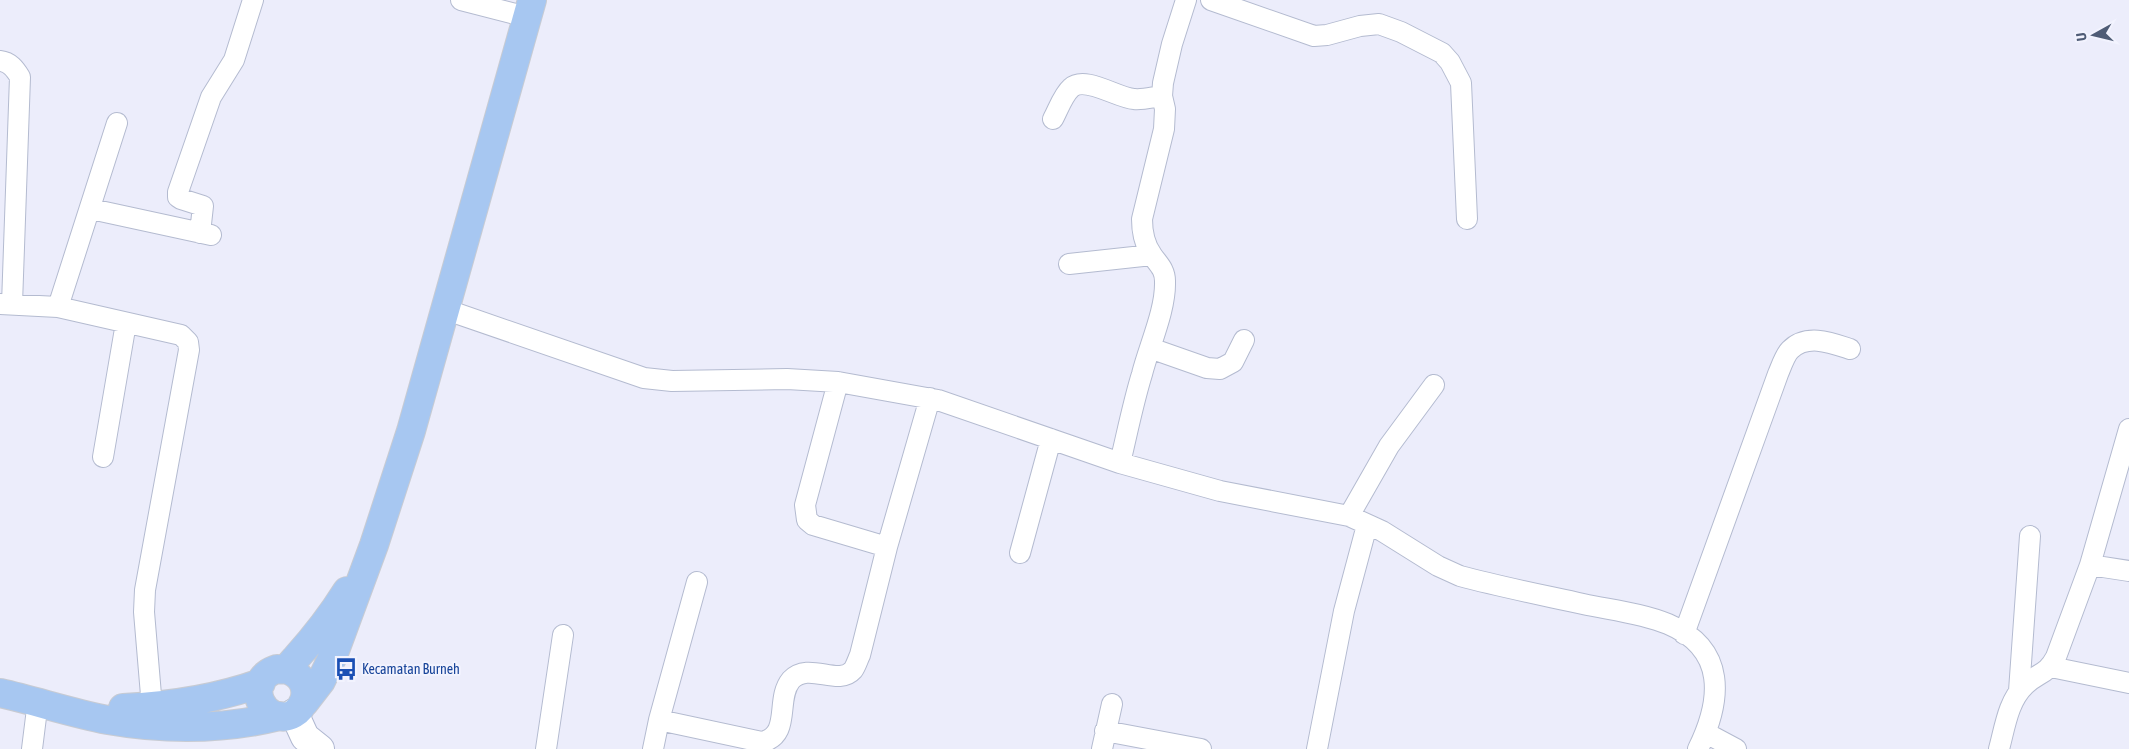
<svg xmlns="http://www.w3.org/2000/svg" width="2129" height="749" viewBox="0 0 2129 749" font-family="'Asap Condensed',sans-serif">
<style>
.lines{fill:none;stroke-linecap:round;stroke-linejoin:round}
.street-casing{stroke:#b4bbd0;stroke-width:22}
.secondary-casing{stroke:#afb7d0;stroke-width:30}
.highway-casing{stroke:#c7cbd3;stroke-width:30}
.street{stroke:#fff;stroke-width:20}
.secondary{stroke:#fff;stroke-width:28}
.highway{stroke:#a7c7f1;stroke-width:28}
.labels{text-anchor:middle;dominant-baseline:central;stroke-width:4;stroke-linejoin:round;paint-order:stroke}
.transit-label{font-size:14px;fill:#164399;stroke:#f2f3fe;text-anchor:start}
</style>
<rect width="100%" height="100%" fill="#ecedfb"/>
<g class="lines">
<defs>
<path id="street" d="M461,0L527,17
M1211,0L1314,36L1327,35L1360,26L1379,24L1401,32L1442,53L1450,62L1461,83L1467,219
M0,61C10,62 15,69 20,77L12,304
M1053,119C1058,110 1063,95 1071,88C1085,75 1117,98 1134,99C1143,100 1153,97 1162,96
M91,209L211,235
M200,233L203,206L181,199L178,197V192L211,97L234,60L253,0
M1069,264L1152,255
M0,304L58,307L181,335L188,342L189,350L145,590L144,612L152,707L156,717
M58,307L117,123
M444,309L644,378L672,381L787,379L838,382L938,400L1120,463L1220,491L1349,516L1382,531L1438,566L1460,576C1501,587 1542,595 1583,604C1611,610 1641,613 1668,624C1727,649 1722,700 1698,749
M1150,348L1207,368L1220,369L1233,362L1244,340
M838,382L805,505L807,520L813,525L887,547
M103,457L126,323
M1120,463C1127,434 1133,403 1142,374C1149,346 1166,310 1165,281C1165,269 1158,264 1152,255C1144,244 1142,232 1142,219L1164,129L1165,109L1162,96L1163,83L1172,44L1186,0
M1349,516L1389,446L1434,385
M1020,553L1051,439
M2090,565L2129,571
M1684,634L1778,374C1781,367 1785,355 1790,350C1807,333 1832,343 1850,349
M2051,667L2129,683
M2019,691L2030,536
M659,720L762,742C792,735 775,699 791,680C809,661 838,687 853,670C856,666 858,659 860,655L887,547L930,398
M1105,731L1201,749
M1706,733L1736,749
M32,749L38,701
M546,749L563,635
M653,749L659,720L697,582
M1102,749L1112,704
M1317,749L1344,611L1367,525
M1999,749C2005,727 2008,701 2025,685C2038,672 2046,676 2056,657L2090,565L2129,429"/>
<path id="secondary" d="M294,713L305,737L320,749"/>
<path id="highway" d="M285,669C321,679 304,726 274,715C262,710 255,695 260,683C263,676 270,671 277,669C280,669 283,670 285,669C289,667 293,661 296,658C315,637 332,615 347,591
M0,693C36,701 71,713 108,720C165,730 223,730 280,716
M304,703L321,681L333,656L374,545L411,431L532,0
M123,708C170,706 216,699 261,683"/>
</defs>
<use href="#street" class="street-casing"/>
<use href="#secondary" class="secondary-casing"/>
<use href="#highway" class="highway-casing"/>
<use href="#street" class="street"/>
<use href="#secondary" class="secondary"/>
<use href="#highway" class="highway"/>
</g>
<defs>
<symbol id="bus-bare" viewBox="-9 -9 18 18"><path d="M-5-6H5V4H4V6H2V4H-2V6H-4V4H-5ZM-3.5-4V0h7V-4ZM-3.5 1.2v1.5H-2V1.2ZM2 1.2v1.5H3.5V1.2Z" fill="#1a4fb4" stroke="#f2f3fe" stroke-width="2.5" paint-order="stroke"/></symbol>
</defs>
<g fill-rule="evenodd">
<use href="#bus-bare" x="330" y="653" width="32" height="32"/>
</g>
<g class="labels">
<g class="transit-label">
<text x="362" y="669">Kecamatan Burneh</text>
</g>
</g>
<g transform="translate(2094 35) rotate(262)" stroke="#f2f3fe" stroke-width="4" paint-order="stroke">
<path d="M0-4L9 19L0 12L-9 19Z" fill="#4f5c76"/>
<text y="-8" font-size="14" font-weight="bold" text-anchor="middle" fill="#4f5c76">U</text>
</g>
</svg>
